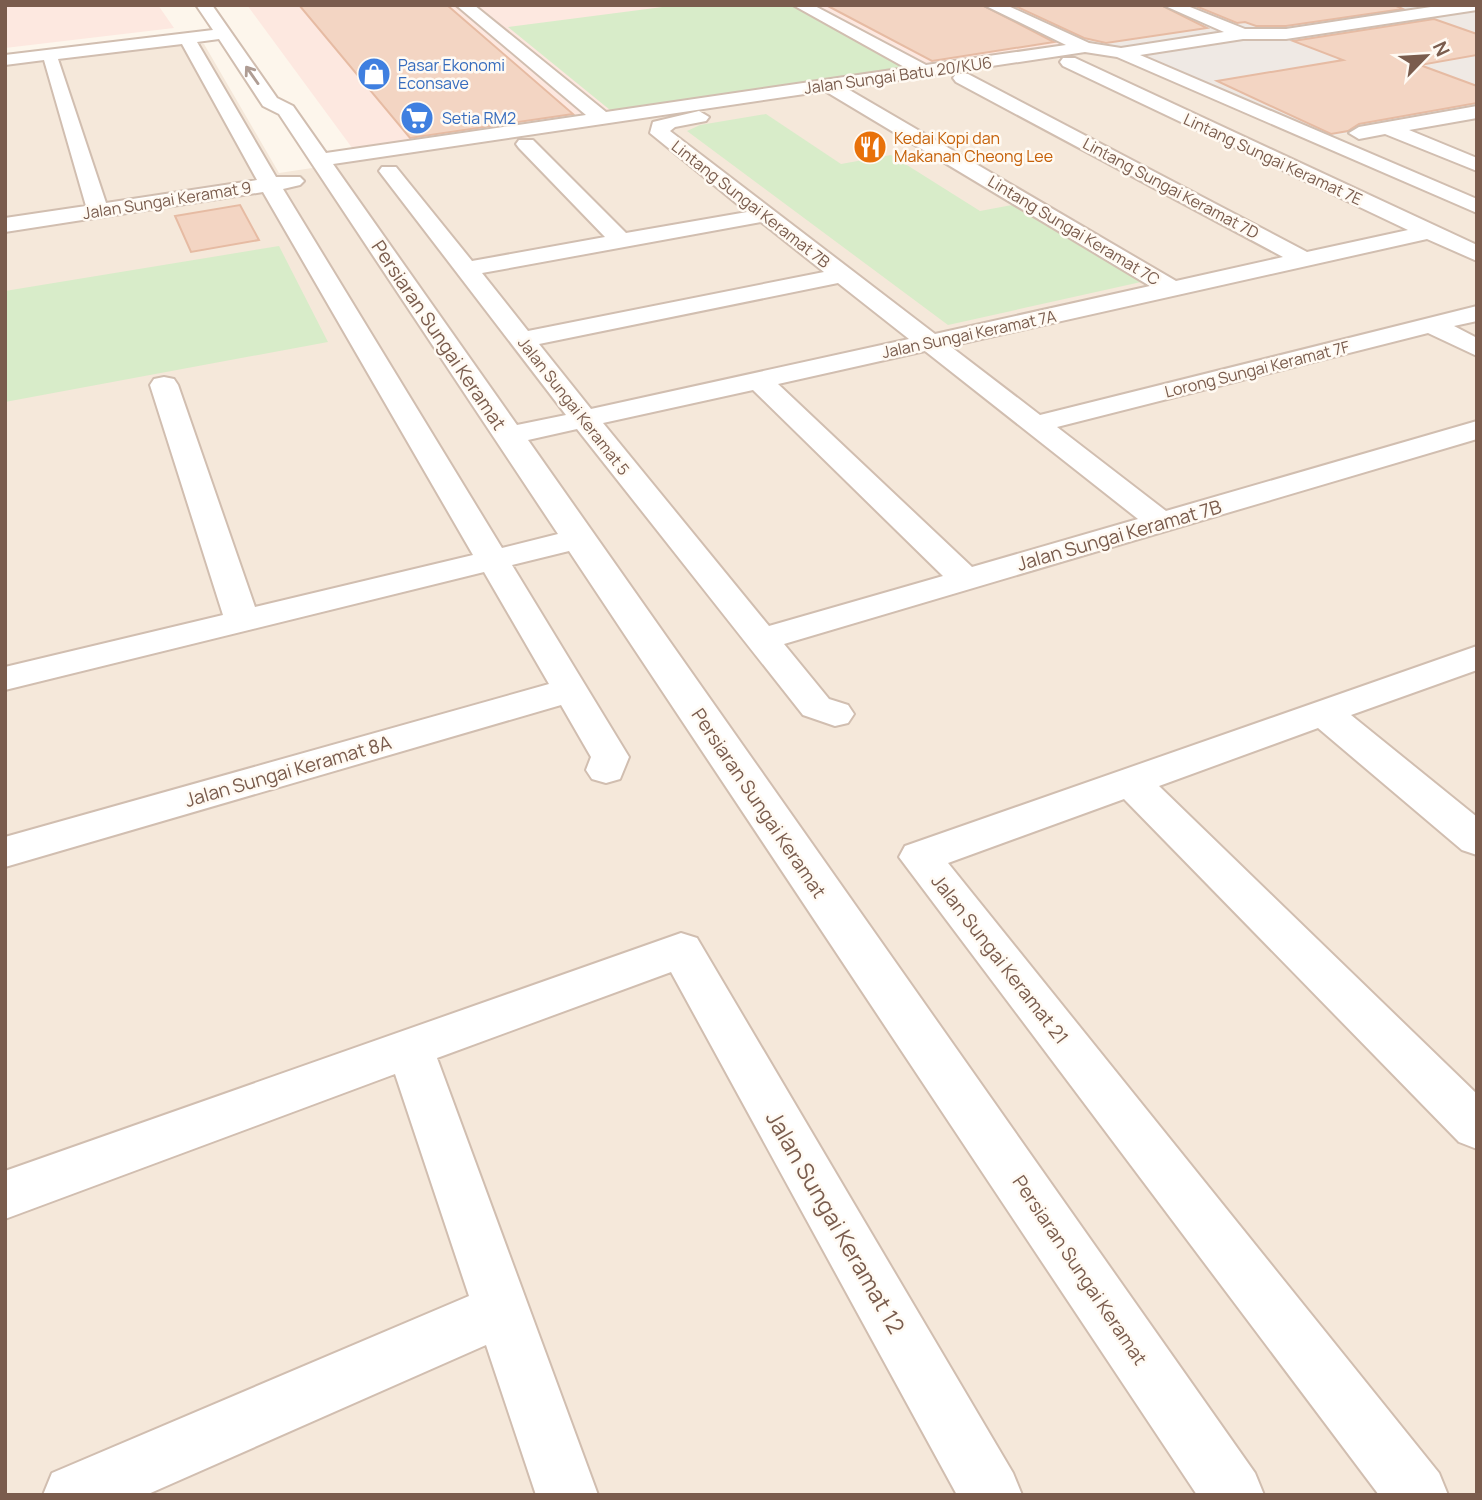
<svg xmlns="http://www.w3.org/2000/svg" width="1482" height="1500" viewBox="0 0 1482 1500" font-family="Manrope,sans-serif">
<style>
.residential{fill:#f5e8da}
.commercial{fill:#fde8e0}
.industrial{fill:#efe9e4}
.green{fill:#d8ecc9}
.building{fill:#f3d5c3;stroke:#e6bba3;stroke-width:2}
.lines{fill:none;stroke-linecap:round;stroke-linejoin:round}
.minor-casing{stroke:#d1beb0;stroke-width:4}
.minor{fill:#fff;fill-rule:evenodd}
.oneway{stroke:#af9d94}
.labels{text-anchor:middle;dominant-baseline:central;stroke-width:5;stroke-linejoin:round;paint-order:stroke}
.far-shop-label{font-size:16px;fill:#366cbe;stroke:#fffaf3;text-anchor:start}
.far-street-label{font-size:16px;fill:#7a5c4d;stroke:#fffaf3}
.far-food-label{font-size:16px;fill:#c56008;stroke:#fffaf3;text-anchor:start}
.street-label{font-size:19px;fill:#7a5c4d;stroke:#fffaf3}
.near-street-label{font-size:23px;fill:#7a5c4d;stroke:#fffaf3}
</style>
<rect width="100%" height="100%" fill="#fdf6ec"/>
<path class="residential" d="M189,42L204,44L279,173L1119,47L1326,137L1477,109V1495H5V65Z"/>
<path class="commercial" d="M5,5H158L174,28L5,48Z
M247,5H1008L1092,43L1119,47L361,160Z"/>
<path class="industrial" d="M1008,5H1477V109L1326,137L1119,47L1092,43Z"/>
<path class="green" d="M678,5H790L908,67L610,110L508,27Z
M766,114L841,164L891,155L980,211L1012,205L1141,282L948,325L687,131L700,125Z
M279,246L328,342L5,402V291Z"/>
<path class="building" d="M299,5H447L573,114L410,138Z
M826,5H982L1054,42L932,61Z
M1013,5H1161L1207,28L1106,43L1084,38Z
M1193,5H1394L1403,9L1286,26H1256L1245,22L1237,23Z
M1434,19L1477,34V55L1420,65L1477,86V103L1359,124L1348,131L1331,134L1217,81L1343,60L1293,41Z
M240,205L259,240L191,252L175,216Z"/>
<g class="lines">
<defs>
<path id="minor" d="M196,5H212L277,98L293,106L326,153L586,115L456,5H474L606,112L906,68L793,5H813L926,65L1066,45L984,5H1006L1089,43L1121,48L1224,32L1163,5H1185L1245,29H1286L1444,5H1477V10L1286,39H1243L1140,55L1477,199V213L1117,57L1085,52L846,88L1176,281L1283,257L956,82L953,78L956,74H968L1307,252L1408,230L1063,66L1060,62L1063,58H1075L1477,245V261L1427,239L950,346L1040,415L1477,306V321L1454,326L1477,338V356L1428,333L1057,427L1166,511L1477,421V439L784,644L829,699L848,705L854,714L848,723L835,726L803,715L577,429L528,440L1255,1473L1264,1495H1197L569,551L512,565L629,757L620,779L606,783L592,779L586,770L591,757L561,705L5,867V837L549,684L484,572L5,690V667L223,615L150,385L154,379L164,377L174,379L178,385L255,607L473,555L263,192L5,232V218L86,206L44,60L5,65V55L213,30ZM219,39L263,106L279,114L558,534L502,548L283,189L300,185L304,181L300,177H276L197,42ZM182,44L257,180L106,203L58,59ZM825,91L1150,286L935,334L670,131L675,127L706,121L709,117L699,111L653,122L650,133L747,212L626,233L533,140H519L516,144L519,148L605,237L472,261L396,167H382L379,171L382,175L566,415L517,425L333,164ZM761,222L824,272L528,331L482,273ZM838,283L909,339L591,409L539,344ZM925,351L1138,519L972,567L778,384ZM753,390L943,576L769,626L603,423Z
M1477,106V118L1409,130L1477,158V171L1385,134L1359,139L1349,133L1359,127Z
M1477,646V670L1351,715L1477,817V855L1462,850L1318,728L1159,786L1477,1094V1149L1459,1142L1124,799L948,863L1439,1473L1448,1495H1379L899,857L905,846Z
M681,933L697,938L1013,1473L1022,1495H957L671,972L437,1058L598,1495H536L486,1345L146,1495H43L52,1473L469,1296L395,1074L5,1219V1171Z"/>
</defs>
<use href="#minor" class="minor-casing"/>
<use href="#minor" class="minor"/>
</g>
<defs><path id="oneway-shaft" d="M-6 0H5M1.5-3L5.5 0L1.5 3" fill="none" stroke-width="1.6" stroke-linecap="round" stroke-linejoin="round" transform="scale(1.75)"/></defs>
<use class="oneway" href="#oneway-shaft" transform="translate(252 75) rotate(-125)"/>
<defs>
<symbol id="shop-disc" viewBox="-11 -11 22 22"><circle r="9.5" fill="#3f7fe0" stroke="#fffaf3"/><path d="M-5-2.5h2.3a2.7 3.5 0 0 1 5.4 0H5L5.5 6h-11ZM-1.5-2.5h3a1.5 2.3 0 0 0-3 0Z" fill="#fff"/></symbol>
<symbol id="supermarket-disc" viewBox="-11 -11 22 22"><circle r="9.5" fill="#3f7fe0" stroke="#fffaf3"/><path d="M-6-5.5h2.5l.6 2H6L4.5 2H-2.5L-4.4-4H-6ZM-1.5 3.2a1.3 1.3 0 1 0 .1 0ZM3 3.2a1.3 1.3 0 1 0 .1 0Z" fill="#fff"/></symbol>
<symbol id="restaurant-disc" viewBox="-11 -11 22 22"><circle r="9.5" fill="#e8710a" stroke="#fffaf3"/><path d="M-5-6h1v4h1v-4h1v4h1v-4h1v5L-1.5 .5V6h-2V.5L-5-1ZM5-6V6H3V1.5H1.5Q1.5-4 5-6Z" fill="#fff"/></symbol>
</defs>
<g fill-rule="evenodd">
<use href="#shop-disc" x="355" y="55" width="38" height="38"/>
<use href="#supermarket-disc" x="398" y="99" width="38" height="38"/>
<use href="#restaurant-disc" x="851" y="128" width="38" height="38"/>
</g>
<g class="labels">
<g class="far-shop-label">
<text x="398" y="65">Pasar Ekonomi<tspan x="398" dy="18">Econsave</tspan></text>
<text x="442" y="118">Setia RM2</text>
</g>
<g class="far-street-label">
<text transform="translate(898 75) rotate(-8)">Jalan Sungai Batu 20/KU6</text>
<text transform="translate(1273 159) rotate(25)">Lintang Sungai Keramat 7E</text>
<text transform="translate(1171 188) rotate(28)">Lintang Sungai Keramat 7D</text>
<text transform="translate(167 200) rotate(-9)">Jalan Sungai Keramat 9</text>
<text transform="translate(751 204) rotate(38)">Lintang Sungai Keramat 7B</text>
<text transform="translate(1074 230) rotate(31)">Lintang Sungai Keramat 7C</text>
<text transform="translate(969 334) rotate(-12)">Jalan Sungai Keramat 7A</text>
<text transform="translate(1257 369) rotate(-14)">Lorong Sungai Keramat 7F</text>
<text transform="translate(574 406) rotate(52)">Jalan Sungai Keramat 5</text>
</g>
<g class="far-food-label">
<text x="894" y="138">Kedai Kopi dan<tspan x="894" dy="18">Makanan Cheong Lee</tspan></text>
</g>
<g class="street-label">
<text transform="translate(439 335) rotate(56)">Persiaran Sungai Keramat</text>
<text transform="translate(1119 535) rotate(-16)">Jalan Sungai Keramat 7B</text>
<text transform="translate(288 771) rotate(-16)">Jalan Sungai Keramat 8A</text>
<text transform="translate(759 803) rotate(56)">Persiaran Sungai Keramat</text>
<text transform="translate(1000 959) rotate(52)">Jalan Sungai Keramat 21</text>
<text transform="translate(1080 1270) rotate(56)">Persiaran Sungai Keramat</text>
</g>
<g class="near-street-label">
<text transform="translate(836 1222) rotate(60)">Jalan Sungai Keramat 12</text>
</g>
</g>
<rect width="1482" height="1500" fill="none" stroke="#7a5c4d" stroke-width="14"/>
<g transform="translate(1426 56) rotate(65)" stroke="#fffaf3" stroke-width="5" paint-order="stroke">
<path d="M0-5L12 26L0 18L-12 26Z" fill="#7a5c4d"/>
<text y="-10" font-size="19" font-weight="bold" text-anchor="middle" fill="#7a5c4d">N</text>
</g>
</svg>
